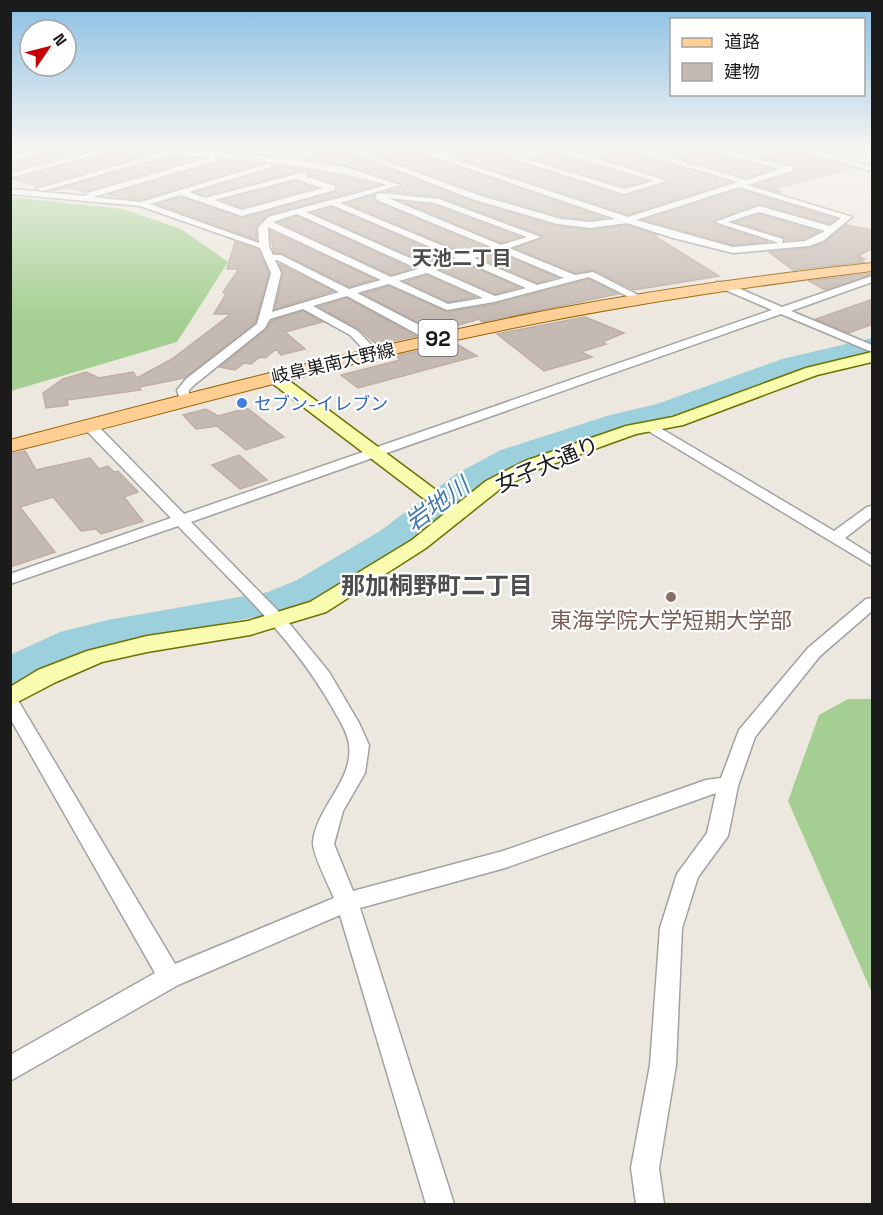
<svg xmlns="http://www.w3.org/2000/svg" width="883" height="1215" viewBox="0 0 883 1215" font-family="'Space Grotesk','Noto Sans JP',sans-serif">
<style>
.forest{fill:#a5cf92}
.lines{fill:none;stroke-linecap:round;stroke-linejoin:round}
.river{fill:#9dd0dd;fill-rule:evenodd}
.building{fill:#c5bab3;stroke:#bfaea1;stroke-width:1.5}
.street-casing{stroke:#a2a2a2;stroke-width:3}
.secondary-casing{stroke:#697300;stroke-width:3}
.primary-casing{stroke:#925f00;stroke-width:2}
.street{fill:#fff;fill-rule:evenodd}
.secondary{fill:#f9fcaf;fill-rule:evenodd}
.primary{fill:#ffce93;fill-rule:evenodd}
.shop-dot{fill:#3f7fe0;stroke:#fff;stroke-width:2}
.education-dot{fill:#8d6e63;stroke:#fff;stroke-width:2}
.labels{text-anchor:middle;dominant-baseline:central;stroke-width:4.5;stroke-linejoin:round;paint-order:stroke}
.far-street-label{font-size:18px;fill:#1b1b1b;stroke:#fff}
.far-shop-label{font-size:18px;fill:#366cbe;stroke:#fff;text-anchor:start}
.far-neighbourhood-label{font-size:20px;font-weight:bold;fill:#4e4e4e;stroke:#fff}
.shield{fill:#fff;stroke:#5f5f5f;stroke-width:1.5}
.shield-label{font-size:21px;font-weight:bold;fill:#1b1b1b}
.street-label{font-size:22px;fill:#1b1b1b;stroke:#fff}
.education-label{font-size:22px;fill:#785e54;stroke:#fff}
.water-label{font-size:24px;font-style:italic;fill:#447aad;stroke:#fff}
.neighbourhood-label{font-size:24px;font-weight:bold;fill:#4e4e4e;stroke:#fff}
</style>
<rect width="100%" height="100%" fill="#ede8df"/>
<path class="forest" d="M11,197L123,209L181,229L228,262L177,342L11,391Z
M848,699H872V993L788,801L819,715Z"/>
<g class="lines">
<path class="river" d="M872,338V354L800,371L675,417L628,428L523,464L478,488L404,545L323,596L290,610L88,650L24,683L10,686V655L60,632L108,620L268,592L297,580L380,531L456,474L501,450L610,415L657,404L782,359Z"/>
</g>
<path class="building" d="M60,148H98L11,169L24,166L13,162Z
M122,148L160,151L37,186L14,179Z
M320,148H339L471,201L556,226L590,230L627,225L657,235L656,237L719,276L634,290L594,270L575,273L515,248L542,239V235L440,197L386,191L401,187L402,184L346,165L307,159Z
M358,148H406L606,218L590,220L561,217L479,193Z
M475,148H535L510,156L509,159L623,196L668,183L669,180L571,148H620L730,182L628,215L452,156Z
M643,148H697L772,169L747,178Z
M723,148H792L853,168L775,189L782,192H779L755,185L793,173L794,166Z
M553,152L646,181L624,187L531,158Z
M172,156L198,158L83,192L73,188L53,190Z
M217,160L260,164L141,200L107,195L216,163Z
M273,165L322,172L378,185L267,215L256,226L257,240L157,204L181,197L243,218L337,191L336,184L310,175L309,172L303,170L205,196L196,192L273,169Z
M295,181L315,188L242,208L222,200Z
M739,189L836,219L830,224L758,204L713,221L714,224L768,242L733,245L644,220Z
M373,195L376,202L484,247L465,253L347,203Z
M403,202L434,205L520,237L501,243Z
M332,207L449,258L428,264L313,213Z
M759,214L819,232L804,239L785,240L784,237L735,222Z
M297,216L412,269L391,275L279,222Z
M846,225L873,230V248L858,256L865,259L860,260L864,262L793,270L769,252L810,248L824,243Z
M270,231L375,279L349,287L282,253H274Z
M235,242L258,250L269,273L255,323L184,378L139,387L141,390L67,400L68,405L46,408L43,393L63,379L86,372L99,378L133,372L137,378L172,359L231,314H214L226,294L223,292L239,269H227Z
M500,253L557,277L537,283L481,258Z
M464,263L519,287L495,294L442,270Z
M279,264L333,291L275,309L283,274Z
M873,273V274L825,290L809,281Z
M427,275L475,297L448,302L405,282Z
M589,279L618,294L482,322L479,319L435,332L363,294L389,286L447,312L495,304Z
M347,298L416,336L377,345L359,329L319,307Z
M873,299V324L849,333L816,319Z
M303,311L322,322L285,332L305,349L281,355L276,349L265,358L260,357L251,364L244,363L235,370L220,367L266,330L272,321Z
M585,317L624,333L602,342L606,344L581,352L592,357L544,371L497,334Z
M455,343L477,356L358,388L341,375L400,360L395,356Z
M247,408L284,437L246,450L217,426L196,429L183,415L206,409L218,416Z
M25,451L36,470L90,458L99,469L108,466L114,472L118,471L138,492L124,497L143,521L101,534L96,529L81,531L53,497L20,507L55,552L10,567V454Z
M239,455L267,480L240,489L212,465Z"/>
<g class="lines">
<defs>
<path id="street" d="M45,148H58L10,161V157Z
M108,148H120L10,178V173Z
M160,148L294,159L310,148H318L302,161L345,167L400,185L340,203L465,255L491,247L377,200L375,195L379,193L439,199L541,237L509,248L575,275L593,272L644,298L635,300L589,277L494,302L447,310L389,284L357,293L429,330L438,337V341H430L347,296L313,306L358,331L377,351V355H369L350,335L303,309L270,319L265,328L194,385L189,390V403H181L177,390L186,379L257,324L271,273L260,248L140,206L10,194V189L87,196V193L211,157L172,154L43,191L36,189L165,152ZM214,157C274,162 329,168 387,185L268,217L258,228L259,243L150,204L181,195L242,216L335,190V186L304,176L308,174L304,172L205,198L189,192L272,167L269,163L141,202L93,197L215,161ZM295,179L323,188L242,210L214,200ZM388,198L435,203L527,237L501,245ZM332,205L456,258L428,266L306,212ZM297,214L418,269L391,277L273,222ZM268,227L381,280L349,289L281,255H273L269,246ZM500,251L564,278L537,285L474,258ZM275,260H277L339,292L272,312L281,273ZM464,261L526,288L495,296L436,270ZM427,273L483,298L448,304L399,281Z
M341,148H351L478,195L561,219L590,222L616,219L408,148H419L436,154L473,148L444,156L628,217L738,182L622,148H634L747,180L780,169L699,148H712L792,167V171L747,185L852,217L823,241L809,246L733,253L673,238L627,223L590,228L557,224L472,199ZM739,187L841,218L830,226L759,206L715,222L779,243L733,247L636,220ZM759,212L825,231L805,241L782,243L783,239L728,222Z
M544,148H563L667,181L624,194L511,158ZM553,150L654,181L624,189L523,158Z
M794,148H806L872,167V171Z
M858,148H866L872,154V160Z
M872,276V282L791,311L872,345V352L781,314L191,522L284,617L329,672L359,723L369,745L365,773L343,811L334,844L353,891L503,851L706,780L721,778L739,730L808,648L866,599L872,598V611L820,656L755,737L738,786L728,836L698,877L682,928L676,1065L659,1168L664,1204H636L631,1168L650,1065L660,928L677,874L707,833L716,793L505,868L360,908L454,1204H426L340,915L178,985L10,1081V1055L155,973L10,718V695L16,697L175,964L334,898C329,886 312,853 313,842C316,808 354,780 349,745C348,732 338,718 332,707C293,638 233,583 178,526L10,584V574L171,518L84,428V422H94L184,514L772,310L716,286V282H724L782,307Z
M650,422L834,531L867,507L872,506V517L845,538L872,555V566L645,429L644,426Z"/>
<path id="secondary" d="M872,352V362L817,375L683,425L636,434L539,469L500,489L426,548L326,612L250,635L147,652L102,662L56,682L10,706V687L38,670L87,651L147,636L248,621L310,602L412,540L444,514L268,380L266,377L268,374H280L456,505L486,481L525,461L626,426L673,417L806,368Z"/>
<path id="primary" d="M872,263V271C726,289 581,312 438,344C294,376 153,417 10,452V440C188,393 365,347 544,311C653,290 762,275 872,263Z"/>
</defs>
<use href="#street" class="street-casing"/>
<use href="#secondary" class="secondary-casing"/>
<use href="#primary" class="primary-casing"/>
<use href="#street" class="street"/>
<use href="#secondary" class="secondary"/>
<use href="#primary" class="primary"/>
</g>
<linearGradient id="sky" x2="0" y2="1"><stop stop-color="#8abfe4"/><stop offset="0.47" stop-color="#f7f5f1"/><stop offset="1" stop-color="#f7f5f1" stop-opacity="0"/></linearGradient>
<rect width="883" height="318" fill="url(#sky)"/>
<circle class="shop-dot" cx="242" cy="403" r="6"/>
<circle class="education-dot" cx="671" cy="597" r="6"/>
<g class="labels">
<g class="far-street-label">
<text transform="translate(333 363) rotate(-13)">岐阜巣南大野線</text>
</g>
<g class="far-shop-label">
<text x="254" y="403">セブン-イレブン</text>
</g>
<g class="far-neighbourhood-label">
<text x="462" y="258">天池二丁目</text>
</g>
<rect class="shield" x="418.5" y="320" width="39" height="36" rx="4.5"/>
<g class="shield-label">
<text x="438" y="338">92</text>
</g>
<g class="street-label">
<text transform="translate(547 464) rotate(-23)">女子大通り</text>
</g>
<g class="education-label">
<text x="671" y="620">東海学院大学短期大学部</text>
</g>
<g class="water-label">
<text transform="translate(437 504) rotate(-36)">岩地川</text>
</g>
<g class="neighbourhood-label">
<text x="437" y="585">那加桐野町二丁目</text>
</g>
</g>
<rect width="883" height="1215" fill="none" stroke="#1b1b1b" stroke-width="24"/>
<rect x="670" y="18" width="195" height="78" fill="#ffffff" stroke="#a4a4a4" stroke-width="1.5"/>
<rect x="682" y="38" width="30" height="9" fill="#ffce93" stroke="#a4a4a4" stroke-width="1.5"/>
<text x="724" y="48" font-size="18" fill="#1b1b1b">道路</text>
<rect x="682" y="63" width="30" height="18" fill="#c5bab3" stroke="#a4a4a4" stroke-width="1.5"/>
<text x="724" y="78" font-size="18" fill="#1b1b1b">建物</text>
<g transform="translate(48 48) rotate(55)"><circle r="28" fill="#ffffff" stroke="#a4a4a4" stroke-width="1.5"/>
<path d="M0-4.5L10 22L0 15L-10 22Z" fill="#c60003"/>
<text y="-9" font-size="16" font-weight="bold" text-anchor="middle" fill="#1b1b1b">N</text>
</g>
</svg>
